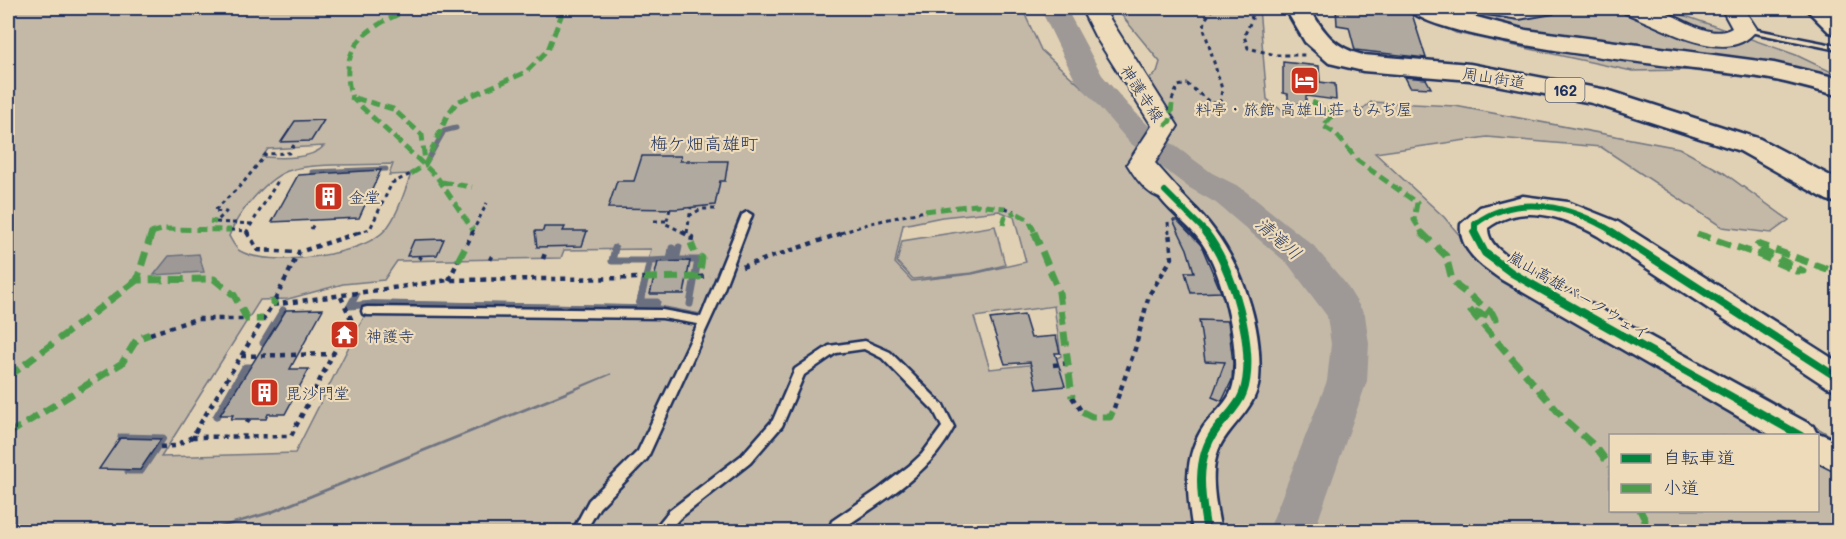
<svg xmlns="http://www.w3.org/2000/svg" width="1846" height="539" viewBox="0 0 1846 539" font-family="Mali,'Klee One',sans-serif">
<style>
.green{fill:#c4b9a7;stroke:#707482;stroke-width:1.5;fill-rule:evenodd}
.water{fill:#9e9996;stroke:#6a6f80;stroke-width:1.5}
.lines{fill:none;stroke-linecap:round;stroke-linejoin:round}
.stream-far1{stroke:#6a6f80;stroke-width:5}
.stream{stroke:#6a6f80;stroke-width:7}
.river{fill:#9e9996;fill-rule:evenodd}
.building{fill:#b0a99f;stroke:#1b2f5e;stroke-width:1.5}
.service-casing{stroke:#1b2f5e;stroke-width:5}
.minor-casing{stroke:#1b2f5e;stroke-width:5}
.tertiary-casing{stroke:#1b2f5e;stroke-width:5}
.secondary-casing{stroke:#1b2f5e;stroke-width:4}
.trunk-casing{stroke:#1b2f5e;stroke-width:5}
.path-far1{stroke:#1b2f5e;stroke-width:3;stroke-dasharray:4 4;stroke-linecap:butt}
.path{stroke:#1b2f5e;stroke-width:4.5;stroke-dasharray:5 5;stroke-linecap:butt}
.service{fill:#eedbb9;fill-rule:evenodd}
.minor{fill:#eedbb9;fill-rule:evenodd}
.tertiary{fill:#eedbb9;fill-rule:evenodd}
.secondary{fill:#eedbb9;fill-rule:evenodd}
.trunk{fill:#eedbb9;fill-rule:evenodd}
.quiet-far1{stroke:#4c9d4c;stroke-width:5;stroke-dasharray:10 5;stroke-linecap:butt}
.quiet{stroke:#4c9d4c;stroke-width:7;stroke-dasharray:14 7;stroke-linecap:butt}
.cycleway-far1-casing{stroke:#eedbb9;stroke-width:9}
.cycleway-casing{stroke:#eedbb9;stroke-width:12}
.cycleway-far1{stroke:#00873e;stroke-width:6}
.cycleway{stroke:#00873e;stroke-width:8}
.labels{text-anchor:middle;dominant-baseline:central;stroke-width:4.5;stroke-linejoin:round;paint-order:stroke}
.shield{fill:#eedbb9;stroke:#5a6379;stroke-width:1.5}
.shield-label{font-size:15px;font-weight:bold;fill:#1b2f5e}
.street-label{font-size:16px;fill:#1b2f5e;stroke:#eedbb9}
.poi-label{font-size:16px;fill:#1b2f5e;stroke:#eedbb9;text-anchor:start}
.neighbourhood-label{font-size:18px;fill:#1b2f5e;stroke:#eedbb9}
.water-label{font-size:18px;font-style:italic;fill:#354469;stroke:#eedbb9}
</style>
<rect width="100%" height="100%" fill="#e1d1b4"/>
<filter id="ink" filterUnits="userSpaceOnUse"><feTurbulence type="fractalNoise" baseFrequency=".0167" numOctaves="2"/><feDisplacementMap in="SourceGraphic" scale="12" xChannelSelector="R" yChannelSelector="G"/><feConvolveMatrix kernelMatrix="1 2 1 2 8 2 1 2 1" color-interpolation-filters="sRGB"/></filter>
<g filter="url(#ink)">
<path class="green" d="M8,8H1022L1041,50L1142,141L1170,126L1144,84L1157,72L1160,62L1119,12L1110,8H1148L1156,11L1173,8H1259L1267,99L1285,113L1359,112L1371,102L1455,106L1679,148L1724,173L1789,220L1771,233L1722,227L1601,147L1487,137L1375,153L1444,217L1491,272L1694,389L1748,387L1838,440V531H208L271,513L565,394L611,374L270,512L204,531H8ZM324,146C311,160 281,158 262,157L268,149ZM393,164L389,175L411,174C404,192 398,215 386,229C364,256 269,268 240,251C235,248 232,241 229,236C237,214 268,176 291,170C313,163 367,165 393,164ZM999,211L1014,217L1026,262L972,274L912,281L895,263L903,225L942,217ZM651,249L636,306L372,301L295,453L161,457L260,300L288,299L343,284L384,280L397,261L561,258L564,250ZM1054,306L1061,356L1047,363L990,369L974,317ZM1610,436H1818V510H1610Z
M1402,8H1663L1796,55L1838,75L1784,82L1686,70L1632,71L1456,33Z
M995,226L1005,265L972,273L913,279L897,262L902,241Z"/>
<path class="water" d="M199,254L204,272L154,275L169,256Z"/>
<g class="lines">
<path class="stream-far1" d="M427,161L444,131L456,128
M312,172L386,169"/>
<path class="stream" d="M679,247L676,260H701
M615,248L612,261H650L640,302H657L655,309
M650,261L670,260L672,248
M356,295L350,306L372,304L660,309L701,317
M690,304L698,260
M273,342L263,343L283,310
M216,417L245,367H257
M121,437L163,438L141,471H128"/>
<path class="river" d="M1040,8H1066L1102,75L1128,105L1152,129L1212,173L1240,187L1314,246L1345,283L1365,315L1369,344L1367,381L1314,532H1268L1327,381L1331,344L1327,316L1288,264L1216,203L1188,187L1130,143L1074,78Z"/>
</g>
<path class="building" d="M1336,8H1386L1385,10L1412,14L1426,58L1355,50L1349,27L1337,25Z
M1283,62L1319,66L1320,82L1335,84L1336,100L1306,96V105L1288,103V94L1283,93Z
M1405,77L1426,79L1431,88L1410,87Z
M324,120L311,141L281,142L295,121Z
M642,156H681L680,161H728L725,181H720L715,205L676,209L608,208L617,181H634Z
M381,170L359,218L272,222L298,175Z
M1173,220H1177L1201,245L1221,292L1191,293L1185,272H1194L1187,249Z
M544,227H565L563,231H587L582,246L537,247L535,231H543Z
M444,239L437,255L407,256L414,240Z
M690,261L684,294H650L658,262Z
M323,309L290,369H309L285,414H268L266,419H231L233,415H220L286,310Z
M1024,315L1031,338L1056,336L1060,353H1055L1065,386L1037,389L1030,362L1005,364L990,319Z
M1199,320L1228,321L1233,363L1232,380L1222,401L1212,397L1225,362L1205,361Z
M120,438L161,439L140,470L99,469Z"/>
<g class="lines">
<defs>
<path id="service" d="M1742,27L1838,46V50L1745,31H1742Z
M747,212L752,215L720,299L647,459L599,508L585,532H572L589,500L638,451L698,324L662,318L367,315L363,314L362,311L363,308L367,307L662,310L701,317L742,215Z
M865,341L890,352L943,405L954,427C930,474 884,500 842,529L841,532H828L832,521L879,489L909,466L922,454L942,427L934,411L882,358L864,349L836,353L804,375L782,426L750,463L679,519L667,532H652L669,511L742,455L773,420L795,369L829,346Z"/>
<path id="minor" d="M1165,184C1175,187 1183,195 1190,203C1235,245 1264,318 1259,380C1256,408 1232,423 1220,446C1208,472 1216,505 1221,532H1193C1187,495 1182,458 1204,426C1212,415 1224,406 1230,394C1245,363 1224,282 1208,253C1195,227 1169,214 1155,191L1158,186Z"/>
<path id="tertiary" d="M1523,196L1568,202L1618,222L1838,362V390L1827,387L1598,236C1564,217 1523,202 1488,228C1488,247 1508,256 1522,266L1813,426L1816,432L1838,441V472L1818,462V436H1772L1502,280C1483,267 1458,250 1461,224L1480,207Z"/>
<path id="secondary" d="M1081,8H1103L1178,126L1155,163L1180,191L1175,198C1153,204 1138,182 1127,164L1152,126L1095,36Z
M1477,8H1557L1553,13L1519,19L1480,13Z
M1621,8C1631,7 1646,5 1655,8C1677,14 1709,42 1732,28L1721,8H1743L1757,29C1729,70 1659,25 1625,13Z"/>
<path id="trunk" d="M1285,8H1309C1324,32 1334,48 1363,55L1470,64L1607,90L1760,139L1838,180V203L1827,200L1740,151L1592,103L1470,80L1363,71L1329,63L1305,42Z
M1408,8H1442L1526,30L1774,63L1838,78V95C1812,90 1786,81 1759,77C1705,69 1432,43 1408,8Z
M1805,8H1831L1838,14V34L1829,32Z"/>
</defs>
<use href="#service" class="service-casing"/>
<use href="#minor" class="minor-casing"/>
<use href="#tertiary" class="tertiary-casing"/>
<use href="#secondary" class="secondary-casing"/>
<use href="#trunk" class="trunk-casing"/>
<path class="path-far1" d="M1249,8L1252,19L1244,36L1248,48L1276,55H1307
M1172,100L1178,86L1187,84L1211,103H1220L1222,89L1204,29L1205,20L1213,8
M1005,208L1014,211
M670,209L666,224L685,233
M689,216L701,209H715
M654,221H667
M1168,222L1169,233
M252,224L216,222L226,212L214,211L243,183L266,154L289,153L294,145
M311,229L315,222
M231,230L247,231
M246,233L278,181
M357,233L370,229L392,183L411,174
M472,233L487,203
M687,233L691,208
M841,233L871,223L925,211"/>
<path class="path" d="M247,232L258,250L299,252
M682,232L692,237L691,243
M467,244L473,232
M419,259L421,256
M543,259L545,253
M490,260L492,256
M742,267L845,232
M699,277L709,276
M449,280L458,261
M341,297L351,319L291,436L192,437L272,305L449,280L644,278
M275,300L299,252L361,232
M150,334L196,319H247
M241,356L333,354
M1053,365L1070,363
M1072,397L1082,412
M1114,408L1135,349L1149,295L1172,258L1169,232
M247,423L249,419
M160,447L175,446L192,437"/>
<use href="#service" class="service"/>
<use href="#minor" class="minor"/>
<use href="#tertiary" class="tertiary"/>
<use href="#secondary" class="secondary"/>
<use href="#trunk" class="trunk"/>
<path class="quiet-far1" d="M412,8C368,27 336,45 352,98L437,177L473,230
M355,98L393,109L422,135L425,162
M1312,102L1335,113L1323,126L1336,134L1358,161L1417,203L1414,220L1422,233
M1165,126L1170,121L1172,104
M411,174L425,165L448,114L457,102L526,72L548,50L563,11L567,8
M442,182L472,187
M925,211L976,205L1005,208
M1018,214L1029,220L1035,233
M210,221L216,222
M1003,225L1005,217L1015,212
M151,233L165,229L231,230"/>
<path class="quiet" d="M152,232L137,280L214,279L234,295L247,319H263
M1034,232L1059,292L1072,397
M1421,232L1446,256L1452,280L1458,287L1492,313L1495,319L1469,309L1566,421L1596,447L1610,466
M1697,234L1757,254L1796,271H1803L1755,247L1758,244L1838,273
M458,261L467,244
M644,278L699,277L702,258L695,253L691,243
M272,305L275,300
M8,377L137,280
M1082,412L1092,417H1110L1114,408
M8,434L122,363L137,339L150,334
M1640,510L1645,520L1641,532"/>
<defs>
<path id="cycleway-far1" d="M1165,191L1207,233
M1475,233V224C1518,192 1572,206 1615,233"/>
<path id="cycleway" d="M1205,232C1232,265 1258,351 1243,393C1238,407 1225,418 1216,430C1194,460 1201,498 1207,532
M1474,232L1485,253L1512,273L1801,436
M1612,232L1838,378"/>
</defs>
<use href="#cycleway-far1" class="cycleway-far1-casing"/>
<use href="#cycleway" class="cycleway-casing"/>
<use href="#cycleway-far1" class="cycleway-far1"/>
<use href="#cycleway" class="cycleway"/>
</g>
</g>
<defs>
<symbol id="hotel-square" viewBox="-11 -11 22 22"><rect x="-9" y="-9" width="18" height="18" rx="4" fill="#c8321e" stroke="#eedbb9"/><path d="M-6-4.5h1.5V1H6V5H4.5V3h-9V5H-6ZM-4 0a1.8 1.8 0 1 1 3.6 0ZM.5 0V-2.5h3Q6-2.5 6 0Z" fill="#fff"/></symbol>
<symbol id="building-square" viewBox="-11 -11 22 22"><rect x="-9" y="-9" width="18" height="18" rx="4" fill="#c8321e" stroke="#eedbb9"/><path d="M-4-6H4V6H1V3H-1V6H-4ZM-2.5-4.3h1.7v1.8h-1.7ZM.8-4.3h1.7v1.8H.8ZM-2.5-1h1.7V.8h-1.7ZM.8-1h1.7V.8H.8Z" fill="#fff"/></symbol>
<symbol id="temple-square" viewBox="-11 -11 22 22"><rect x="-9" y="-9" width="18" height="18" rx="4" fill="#c8321e" stroke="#eedbb9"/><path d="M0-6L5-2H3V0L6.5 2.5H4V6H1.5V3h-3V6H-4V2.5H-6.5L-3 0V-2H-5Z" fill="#fff"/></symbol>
</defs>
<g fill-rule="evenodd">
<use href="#hotel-square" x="1288" y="64" width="33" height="33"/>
<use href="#building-square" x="312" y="180" width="33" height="33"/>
<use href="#temple-square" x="328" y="318" width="33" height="33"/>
<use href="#building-square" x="248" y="376" width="33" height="33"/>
</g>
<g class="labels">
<rect class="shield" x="1545.5" y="78" width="39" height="24" rx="4.5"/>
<g class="shield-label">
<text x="1565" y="90">162</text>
</g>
<g class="street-label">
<text transform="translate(1494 77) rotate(9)">周山街道</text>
<text transform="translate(1143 93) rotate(57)">神護寺線</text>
<text transform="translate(1579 294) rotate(30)">嵐山高雄パークウェイ</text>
</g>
<g class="poi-label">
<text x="1304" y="108" text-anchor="middle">料亭・旅館 高雄山荘 もみぢ屋</text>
<text x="349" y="196">金堂</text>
<text x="366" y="335">神護寺</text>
<text x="286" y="392">毘沙門堂</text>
</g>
<g class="neighbourhood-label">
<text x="704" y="143">梅ケ畑高雄町</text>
</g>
<g class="water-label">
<text transform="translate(1279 238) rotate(41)">清滝川</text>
</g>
</g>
<rect width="1846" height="539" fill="none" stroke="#eedbb9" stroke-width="30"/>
<rect x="15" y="15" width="1816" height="509" fill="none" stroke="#1b2f5e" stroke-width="2" filter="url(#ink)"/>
<rect x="1609" y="434" width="210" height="78" fill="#eedbb9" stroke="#9a9695" stroke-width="1.5"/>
<rect x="1621" y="454" width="30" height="9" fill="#00873e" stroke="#9a9695" stroke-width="1.5"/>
<text x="1663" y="464" font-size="18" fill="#1b2f5e">自転車道</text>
<rect x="1621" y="484" width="30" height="9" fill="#4c9d4c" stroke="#9a9695" stroke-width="1.5"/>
<text x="1663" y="494" font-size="18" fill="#1b2f5e">小道</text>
</svg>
